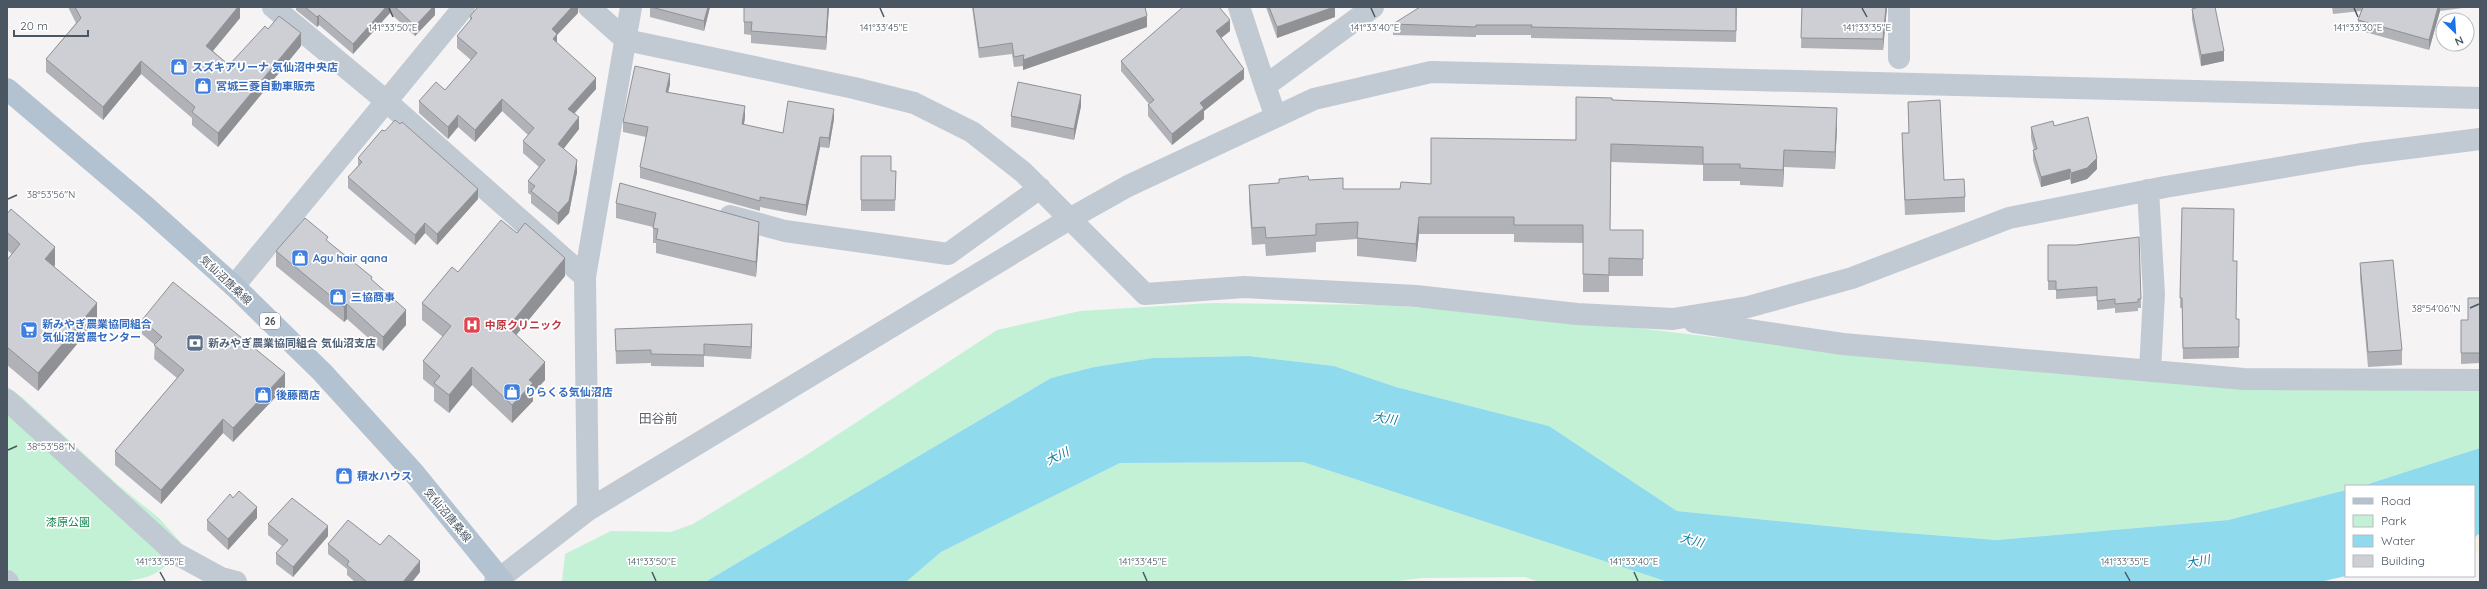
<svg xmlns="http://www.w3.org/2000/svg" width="2487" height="589" viewBox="0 0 2487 589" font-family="Quicksand,'Noto Sans JP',sans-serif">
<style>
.green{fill:#c3f1d5}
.sand{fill:#f5f0e5}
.water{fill:#90daee}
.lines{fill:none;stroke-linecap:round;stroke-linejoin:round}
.minor{stroke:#c1cad2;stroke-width:22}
.major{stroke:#b3c2d1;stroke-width:22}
.wall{fill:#b0b2b7}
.shaded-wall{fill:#909195}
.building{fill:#cdcfd5;stroke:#909195}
.ticks{fill:none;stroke:#4a5661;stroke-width:1.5}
.labels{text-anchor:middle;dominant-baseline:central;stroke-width:3.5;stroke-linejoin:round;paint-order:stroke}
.shield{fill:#fff;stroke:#808990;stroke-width:1}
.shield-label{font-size:10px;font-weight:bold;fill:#4a5661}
.shop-label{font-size:11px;font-weight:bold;fill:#366cbe;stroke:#fff;text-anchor:start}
.street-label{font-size:11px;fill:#4a5661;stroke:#fff}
.health-label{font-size:11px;font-weight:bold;fill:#be3a42;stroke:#fff;text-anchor:start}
.service-label{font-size:11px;font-weight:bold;fill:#4e5e75;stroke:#fff;text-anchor:start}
.park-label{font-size:11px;fill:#17864f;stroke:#fff}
.water-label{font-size:12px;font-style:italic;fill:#0c7c9b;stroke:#fff}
.quarter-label{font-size:13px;fill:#5f6368;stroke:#fff}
.ticks-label{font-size:10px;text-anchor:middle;fill:#4a5661;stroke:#fff;stroke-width:3.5;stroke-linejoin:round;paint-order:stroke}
</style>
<rect width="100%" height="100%" fill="#f5f3f3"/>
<path class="green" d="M1211,303L1381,305L1528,315L1712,337L2244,379L2480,380V448L2362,486H2346V490L2228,520L1997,540L1868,530L1677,511L1549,426L1396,387L1334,366L1249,356L1153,358L1094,367L1051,378L705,582H562L565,554L611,531L671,532L693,524L808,454L997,330L1080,311Z
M7,386L23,398L118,485L159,518L183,545C176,557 168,565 156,573C127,589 43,582 7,582Z
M1303,462L1668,582H1539L1525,577L1422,578L1390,582H906L941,552L1120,463Z"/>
<path class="sand" d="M2480,533V552L2474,553V538Z"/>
<path class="water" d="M1249,356L1334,366L1396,387L1549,426L1677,511L1868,530L1997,540L2228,520L2346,490V576L2320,582H1668L1303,462L1120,463L941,552L906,582H705L1051,378L1094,367L1153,358Z
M2480,448V533L2474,538V486H2362Z"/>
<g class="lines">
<path class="minor" d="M273,7L386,101L585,277
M589,7L626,40L854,88L914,103L972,132L1023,172L1145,294L1244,287L1416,296L1577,314L1673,319L1748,307L1852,278L2009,218L2165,187L2361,154L2480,139
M1239,7L1265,86
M1899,7V58
M1276,117L1265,86L1373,7
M2148,190L2154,294L2150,371
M730,216L785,231L948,254L1040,188
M234,286L464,7
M1694,322L1843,344L2244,379L2480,380
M7,400L175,553L221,578L236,582
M588,510L585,277L631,7
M7,581L8,582
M495,582L588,510L1071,218L1128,186L1314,99L1431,72L2480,98"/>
<path class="major" d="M7,89L146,207L234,286L322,372L414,473L503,582"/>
</g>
<path class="wall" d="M68,7H240V18L213,51L229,65L268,29L301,46L218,147L192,125V118L141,74L103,120L46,72V59L76,23Z
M296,7H435V15L415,36L390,13L353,54L319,25L317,27L296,10Z
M578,7V13L557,35V43L596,89L575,113L579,129L563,149L577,172L569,213L558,225L531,203V195L528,193V181L539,167L523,153V141L528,135L502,111L475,142L458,127L448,139L419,113V101L445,90L471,60L457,48V36L470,21V16Z
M650,7H710L704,31L650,17Z
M744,7H829L826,50L751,43V35L744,34Z
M972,7H1145L1147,27L1023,70V66L1014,67L1012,54L979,58Z
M1266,7H1335V17L1277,38Z
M1737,7L1736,42L1531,38V35H1476V37L1393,35V24Z
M1802,7H1887L1883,50L1801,48Z
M2332,7H2470L2440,11L2429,50L2358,30V20L2361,11L2333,14Z
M2192,9L2224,61L2201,66L2192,19Z
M1230,31L1221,38L1244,79L1204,111V119L1172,145L1148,116V105L1149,104L1121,71V61Z
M670,84L668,92L745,117L744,125L783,133L834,119L829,148L820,147L806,216L760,207V211L640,178V167L646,137L623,132V122Z
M1612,100L1837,126L1835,169L1784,167L1783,187L1740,185V181H1703V165L1611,162L1610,230H1643V276H1609V292H1583V243L1514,242V234H1419L1416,262L1357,256V239L1316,242V252L1266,256L1265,244L1252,245L1249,202V185L1279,183L1309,180L1343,189H1400L1431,184L1576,140Z
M1908,102L1944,180L1965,197V212L1905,215L1902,148V133H1909Z
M1081,106L1074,140L1011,127V116Z
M2054,126L2097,169L2087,179L2071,184L2070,179L2041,187L2033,160V150H2034L2031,138V127Z
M861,156L891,171H896L895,211H861Z
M358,158L478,199L437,245L425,233L415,245L348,188V177L358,166Z
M616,203L759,237L756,277L656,253V243H653V227L616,218Z
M2182,208L2233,261L2236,319H2239V358L2183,359L2182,308H2180Z
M7,214L55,265L54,266L97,320L38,391L7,365V260L12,254L7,250Z
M328,242L372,281L406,325L383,351L347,319L344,322L276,266V251Z
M2048,245L2141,299V308H2138V311L2115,313V308L2097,310V296L2056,299V290H2048Z
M2360,263L2402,350V365L2368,367L2360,278Z
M458,272L565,276L516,335L545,380L533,393V401L512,423L472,385L449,413L434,401V388L423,379V361L443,337L422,320V303Z
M2480,298V363L2461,364V320H2468Z
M142,320L285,387L233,442L223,433L161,504L115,465V451L177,378L154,359L155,345L142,334Z
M615,329L752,336L751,359L704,356V367L651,366V363L616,364Z
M257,518L228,550L207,530V520Z
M268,524L328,536L293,577L276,564V553L282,546L268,535Z
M328,544L380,545L420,572L412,582H355L347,575V569L328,554Z"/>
<path class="shaded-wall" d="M238,7H240V18L206,59V46Z
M386,7H390V13L353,54V44Z
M433,7H435V15L415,36V26Z
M572,7H578V13L557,35V46L553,40L552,29Z
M708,7H710L704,31V21Z
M828,7H829L826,50V37Z
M1334,7H1335V17L1277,38V27Z
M1886,7H1887L1883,50V39Z
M2438,7H2440V11L2429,50V40Z
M319,15V25L317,27V17Z
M1147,16V27L1023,70V60Z
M1230,20V31L1216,42V31Z
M301,33V46L218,147V133Z
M2224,51V61L2201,66V55Z
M141,61V74L103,120V107Z
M1244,69V79L1204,111V119L1172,145V134L1200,103Z
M670,74V84L666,102V92Z
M596,78V89L568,120V109Z
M1081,95V106L1074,140V129Z
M502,99V111L475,142V130Z
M745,106V117L742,134V124Z
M1837,108V126L1835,169V152Z
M834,109V119L829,148V138Z
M458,115V127L448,139V127Z
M579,117V129L558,156V144Z
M820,137V147L806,216V205Z
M1784,150V167L1783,187V170Z
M2097,158V169L2087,179L2071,184V173Z
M577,160V172L569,213L558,225V213Z
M2070,169V179L2041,187V177Z
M478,189V199L437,245V234Z
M1419,217V234L1416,262V244Z
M759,222V237L756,277V262Z
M425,223V233L415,245V235Z
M55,247V265L45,276V259Z
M565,258V276L508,345V327Z
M97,303V320L38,391V373Z
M347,304V319L344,322V307Z
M406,310V325L383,351V337Z
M752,324V336L751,359V347Z
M545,362V380L533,393V401L512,423V405L529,380Z
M472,367V385L449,413V395Z
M285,373V387L233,442V428Z
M223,419V433L161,504V490Z
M257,507V518L228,550V539Z
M328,526V536L293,577V567Z
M420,561V572L412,582H403Z"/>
<path class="building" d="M75,7H238L206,46L229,65L265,26L268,29L279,16L301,33L218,133L192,112L195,107L141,61L103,107L46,59L81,18Z
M305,7H386L353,44L319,15L317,17Z
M395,7H433L415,26Z
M478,7H572L552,29L557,34L553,39L596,78L568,109L579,117L558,144L577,160L569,201L558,213L531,191L535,186L528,181L545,160L523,141L534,128L502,99L475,130L458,115L448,127L419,101L436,82L445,90L477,53L457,36L472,18L470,16Z
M651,7H708L704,21Z
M744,7H828L826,37L751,31L752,22H744Z
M973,7H1145L1147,16L1023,60L1024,55L1014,57L1012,43L979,48Z
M1183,7H1219L1230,20L1216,31L1244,69L1200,103L1204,108L1172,134L1148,105L1154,100L1121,61Z
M1269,7H1334L1277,27Z
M1420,7H1736V31L1531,27L1532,25H1476V27L1393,24Z
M1802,7H1886L1883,39L1801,38Z
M2199,7H2215L2224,51L2201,55L2192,9Z
M2363,7H2438L2429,40L2358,20Z
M635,66L670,74L666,92L745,106L742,124L783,133L788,101L834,109L829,138L820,137L806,205L760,197V201L640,167L648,127L623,122Z
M1018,82L1081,95L1074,129L1011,116Z
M1576,97L1612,98V100L1837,108L1835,152L1784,150L1783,170L1740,168V164H1703V147L1611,144L1610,230H1643V259L1609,258V275L1583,274V225H1514V217H1419L1416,244L1357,238L1358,222L1316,224V235L1266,238L1265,227L1252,228L1249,185L1279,183V179L1308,176L1309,180L1343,178V189H1400L1401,182L1431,184V138L1576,140Z
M1940,100L1944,180L1964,179L1965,197L1905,200L1902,133H1909L1908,102Z
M2088,117L2097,158L2087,168L2071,173L2070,169L2041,177L2033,150L2037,149L2031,127L2053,121L2054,126Z
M395,120L400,124L402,122L478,189L437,234L425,223L415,235L348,177L362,162L358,158L382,130L385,131Z
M861,156H891V171H896L895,200H861Z
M620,183L759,222L756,262L656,239L658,229L653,228L656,213L616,203Z
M2182,208L2234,209L2233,261H2237L2236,319H2239V347L2183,348L2182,298H2180Z
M11,209L55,247L45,259L97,303L38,373L7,347V260L20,244L7,232V214Z
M305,218L328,237L326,240L372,277L371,279L406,310L383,337L347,304L344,307L276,251Z
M501,220L517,233L525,223L565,258L508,327L545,362L529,380L533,383L512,405L472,367L449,395L434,383L440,376L423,361L451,326L422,303L452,267L458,272Z
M2139,237L2141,299H2138V302L2115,304V299L2097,301V287L2056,290V281H2048V245H2077Z
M2393,260L2402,350L2368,352L2360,263Z
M173,282L285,373L233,428L223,419L161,490L115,451L184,370L154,345L162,337L142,320Z
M2468,298H2480V353H2461V320H2468Z
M752,324L751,347L704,344V355L651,354V350L616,351L615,329Z
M239,491L257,507L228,539L207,520L230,494L233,498Z
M292,498L328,526L293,567L276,553L288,540L268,524Z
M348,520L380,545L389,535L420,561L403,582H367L347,565L349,561L328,544Z"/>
<path class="ticks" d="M389,8L393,17M880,8L884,17M1371,8L1375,17M1862,8L1867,17M2354,8L2358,17M8,199L17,195M2470,308L2479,304M8,450L17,446M160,572L165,581M652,572L656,581M1143,572L1147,581M1634,572L1638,581M2125,572L2130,581"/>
<defs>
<symbol id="shop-square" viewBox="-11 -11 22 22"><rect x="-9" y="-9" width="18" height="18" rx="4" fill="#3f7fe0" stroke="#fff"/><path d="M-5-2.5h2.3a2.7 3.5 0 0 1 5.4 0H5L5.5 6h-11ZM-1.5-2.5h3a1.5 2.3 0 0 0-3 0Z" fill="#fff"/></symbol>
<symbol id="hospital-square" viewBox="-11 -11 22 22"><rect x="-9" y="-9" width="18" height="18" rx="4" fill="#e0444e" stroke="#fff"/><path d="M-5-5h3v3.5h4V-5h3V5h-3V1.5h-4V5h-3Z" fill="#fff"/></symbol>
<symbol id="supermarket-square" viewBox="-11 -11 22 22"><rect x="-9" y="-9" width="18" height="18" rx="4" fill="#3f7fe0" stroke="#fff"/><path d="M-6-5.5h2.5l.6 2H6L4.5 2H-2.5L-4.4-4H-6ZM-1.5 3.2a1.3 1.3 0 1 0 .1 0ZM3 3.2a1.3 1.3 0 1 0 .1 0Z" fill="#fff"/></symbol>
<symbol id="bank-square" viewBox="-11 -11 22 22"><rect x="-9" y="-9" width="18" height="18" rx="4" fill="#5c6f8a" stroke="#fff"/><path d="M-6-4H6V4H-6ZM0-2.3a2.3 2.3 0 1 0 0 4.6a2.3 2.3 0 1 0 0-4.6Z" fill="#fff"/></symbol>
</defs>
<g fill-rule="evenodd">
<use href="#shop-square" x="169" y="57" width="20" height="20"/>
<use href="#shop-square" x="193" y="76" width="20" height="20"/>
<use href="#shop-square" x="290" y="248" width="20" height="20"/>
<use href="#shop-square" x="328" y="287" width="20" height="20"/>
<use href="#hospital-square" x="462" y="315" width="20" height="20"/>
<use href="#supermarket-square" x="19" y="320" width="20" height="20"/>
<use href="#bank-square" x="185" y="333" width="20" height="20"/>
<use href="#shop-square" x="502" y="382" width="20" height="20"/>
<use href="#shop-square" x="253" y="385" width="20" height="20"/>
<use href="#shop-square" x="334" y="466" width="20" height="20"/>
</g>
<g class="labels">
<rect class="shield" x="260" y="313" width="20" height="16" rx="3"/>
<g class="shield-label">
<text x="270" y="321">26</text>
</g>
<g class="shop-label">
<text x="192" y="67">スズキアリーナ 気仙沼中央店</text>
<text x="216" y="86">宮城三菱自動車販売</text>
<text x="313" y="258">Agu hair qana</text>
<text x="351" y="297">三協商事</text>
<text x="42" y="324">新みやぎ農業協同組合<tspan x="42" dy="13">気仙沼営農センター</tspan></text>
<text x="525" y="392">りらくる気仙沼店</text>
<text x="276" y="395">後藤商店</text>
<text x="357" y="476">積水ハウス</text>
</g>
<g class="street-label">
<text transform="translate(226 280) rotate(43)">気仙沼唐桑線</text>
<text transform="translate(448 515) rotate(50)">気仙沼唐桑線</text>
</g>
<g class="health-label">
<text x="485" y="325">中原クリニック</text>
</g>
<g class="service-label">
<text x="208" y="343">新みやぎ農業協同組合 気仙沼支店</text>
</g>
<g class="park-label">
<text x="68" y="522">漆原公園</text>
</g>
<g class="water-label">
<text transform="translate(1385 418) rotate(8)">大川</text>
<text transform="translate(1057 456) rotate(-26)">大川</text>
<text transform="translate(1692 540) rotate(15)">大川</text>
<text transform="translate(2198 561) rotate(-10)">大川</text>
</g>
<g class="quarter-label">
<text x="658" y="418">田谷前</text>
</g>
</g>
<g class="ticks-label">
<text x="393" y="31">141°33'50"E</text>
<text x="884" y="31">141°33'45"E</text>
<text x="1375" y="31">141°33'40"E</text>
<text x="1867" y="31">141°33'35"E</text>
<text x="2358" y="31">141°33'30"E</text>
<text x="51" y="198">38°53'56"N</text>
<text x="2436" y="312">38°54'06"N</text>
<text x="51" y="450">38°53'58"N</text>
<text x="160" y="565">141°33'55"E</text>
<text x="652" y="565">141°33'50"E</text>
<text x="1143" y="565">141°33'45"E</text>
<text x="1634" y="565">141°33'40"E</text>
<text x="2125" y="565">141°33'35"E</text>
</g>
<rect width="2487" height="589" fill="none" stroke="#4a5661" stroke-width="16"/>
<rect x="2345" y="485" width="130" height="92" fill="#ffffff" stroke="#b7bbc0"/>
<rect x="2353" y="498" width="20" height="6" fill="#b3c2d1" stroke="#b7bbc0"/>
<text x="2381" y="505" font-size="12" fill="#4a5661">Road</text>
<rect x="2353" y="515" width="20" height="12" fill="#c3f1d5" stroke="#b7bbc0"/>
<text x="2381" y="525" font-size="12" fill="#4a5661">Park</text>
<rect x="2353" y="535" width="20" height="12" fill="#90daee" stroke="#b7bbc0"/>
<text x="2381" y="545" font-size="12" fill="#4a5661">Water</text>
<rect x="2353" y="555" width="20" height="12" fill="#cdcfd5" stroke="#b7bbc0"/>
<text x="2381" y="565" font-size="12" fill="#4a5661">Building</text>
<g transform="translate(2455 32) rotate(155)"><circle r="19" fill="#ffffff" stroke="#b7bbc0"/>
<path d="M0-3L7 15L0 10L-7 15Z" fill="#1a73e8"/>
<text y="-6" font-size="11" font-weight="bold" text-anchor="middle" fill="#4a5661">N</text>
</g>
<path d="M14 30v6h74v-6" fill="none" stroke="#4a5661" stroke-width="2"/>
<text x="20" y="30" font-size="12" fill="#4a5661" stroke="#ffffff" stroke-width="3" paint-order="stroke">20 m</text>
</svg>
